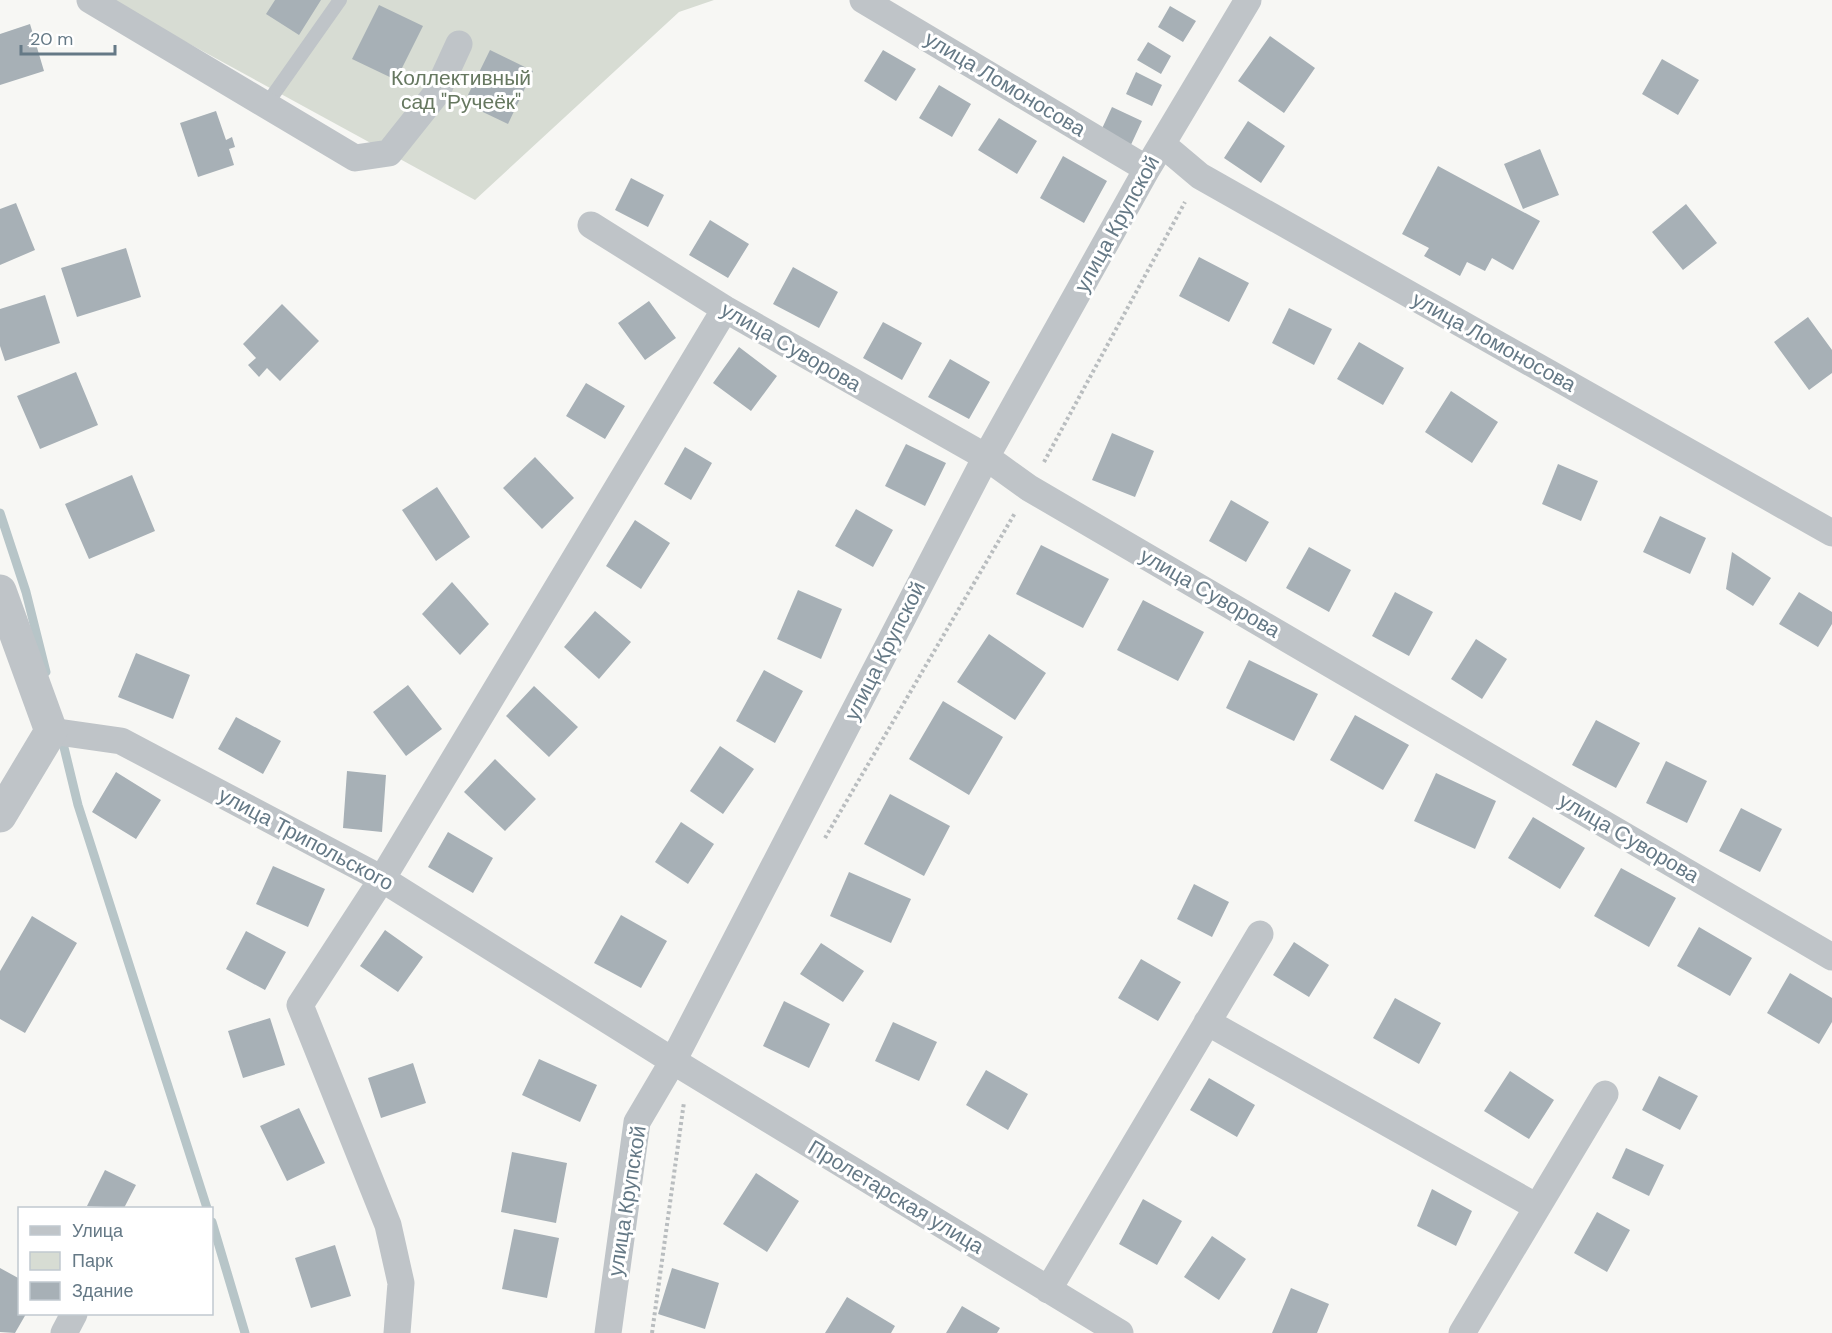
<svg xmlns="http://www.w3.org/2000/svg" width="1832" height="1333" viewBox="0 0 1832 1333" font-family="'DM Sans',sans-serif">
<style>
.green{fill:#d7dcd3}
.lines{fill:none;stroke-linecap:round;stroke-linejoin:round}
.stream{stroke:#b7c5c8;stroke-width:9}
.building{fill:#a7b0b6}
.path{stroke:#b9bdbf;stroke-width:4;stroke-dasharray:3 3;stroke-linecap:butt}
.service{stroke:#bfc4c8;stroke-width:14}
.minor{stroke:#bfc4c8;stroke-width:27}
.tertiary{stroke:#bfc4c8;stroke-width:33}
.labels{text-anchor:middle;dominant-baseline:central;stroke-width:6;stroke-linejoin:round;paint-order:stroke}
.park-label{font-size:21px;fill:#667860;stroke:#fff}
.street-label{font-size:21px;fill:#657986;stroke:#fff}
</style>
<rect width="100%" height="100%" fill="#f7f7f4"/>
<path class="green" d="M109,0H714L679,12L475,200Z"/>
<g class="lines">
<path class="stream" d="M0,513L26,592L46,672
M61,735L78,805L207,1208
M212,1222L245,1333"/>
</g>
<path class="building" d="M275,0H321L299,35L266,14Z
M379,5L423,26L396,80L352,59Z
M1170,6L1196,21L1183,42L1158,27Z
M30,24L44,71L0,85V34Z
M1270,36L1315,68L1284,113L1238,81Z
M1148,42L1171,56L1161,74L1137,60Z
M490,50L533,71L508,124L464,103Z
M883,50L916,69L896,101L864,81Z
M1662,59L1699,80L1678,115L1642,94Z
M1136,72L1162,85L1152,106L1126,94Z
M939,85L971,104L952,137L919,118Z
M1112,107L1142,121L1129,149L1099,135Z
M216,111L226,140L232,137L235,147L229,149L234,165L198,177L180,123Z
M999,118L1037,141L1017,174L978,150Z
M1248,121L1285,146L1261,183L1224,158Z
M1540,149L1559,195L1523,209L1504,164Z
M1063,156L1107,181L1084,223L1040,198Z
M1438,166L1540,221L1513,270L1492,258L1485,271L1467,262L1460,276L1424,256L1429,248L1402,234Z
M631,178L664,195L648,227L615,210Z
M16,203L35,250L0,265V209Z
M1686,204L1717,243L1683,270L1652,232Z
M710,220L749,244L728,278L689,255Z
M126,248L141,297L77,317L61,268Z
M1199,257L1249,283L1229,322L1179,296Z
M793,267L838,292L819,328L773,304Z
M45,295L60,343L5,361L0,346V309Z
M649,301L676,338L645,360L618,323Z
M282,304L319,341L280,381L267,368L259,377L248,365L256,358L243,344Z
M1289,308L1332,329L1314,365L1272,343Z
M1808,317L1832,350V373L1809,390L1774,342Z
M883,322L922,343L902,380L863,358Z
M1359,342L1404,368L1383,405L1337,379Z
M739,347L777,376L751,411L713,383Z
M950,359L990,382L969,419L928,397Z
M76,372L98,425L40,449L17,396Z
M586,383L625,406L605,439L566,416Z
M1451,391L1498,422L1472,463L1425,432Z
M1112,433L1154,451L1135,497L1092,480Z
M906,444L946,463L925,506L885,486Z
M685,447L712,463L691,500L664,484Z
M535,457L574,498L542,529L503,488Z
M1558,464L1598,481L1581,521L1542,504Z
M132,475L155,531L89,559L65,504Z
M437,487L470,537L436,561L402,510Z
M1231,500L1269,522L1246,562L1209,541Z
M856,509L893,530L873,567L835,546Z
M1660,516L1706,538L1690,574L1643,552Z
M635,520L670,543L641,589L606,566Z
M1041,545L1109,579L1083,628L1016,594Z
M1309,547L1351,570L1329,612L1286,588Z
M1732,552L1771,578L1753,606L1726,589Z
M452,582L489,624L460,655L422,614Z
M798,590L842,609L821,659L777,639Z
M1395,592L1433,612L1409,656L1372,636Z
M1799,592L1832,612V624L1818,647L1779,624Z
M1143,600L1204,632L1178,681L1117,650Z
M595,611L631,642L599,679L564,647Z
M989,634L1046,673L1015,720L957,682Z
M1476,639L1507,659L1482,699L1451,679Z
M136,653L190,675L173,719L118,697Z
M1249,660L1318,694L1294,741L1226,708Z
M764,670L803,691L775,743L736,721Z
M408,685L442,729L406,756L373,712Z
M534,686L578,727L549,757L506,716Z
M943,701L1003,737L969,795L909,759Z
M1355,715L1409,745L1383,790L1330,760Z
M236,717L281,741L263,774L218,749Z
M1596,720L1640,743L1616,788L1572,765Z
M720,746L754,769L723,814L690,791Z
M495,759L536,799L505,831L464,792Z
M1666,761L1707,781L1687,823L1646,803Z
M347,771L386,775L382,832L343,828Z
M116,772L161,800L136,839L92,812Z
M1436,773L1496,801L1475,849L1414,821Z
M890,794L950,826L924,876L864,844Z
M1741,808L1782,829L1760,872L1719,851Z
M1533,817L1585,848L1560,889L1508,858Z
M681,822L714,844L688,884L655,862Z
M448,832L493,858L473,893L428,867Z
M273,866L325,889L308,927L256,904Z
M1621,868L1676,898L1649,947L1594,916Z
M849,872L911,899L891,943L830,916Z
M1194,884L1229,902L1212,937L1177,919Z
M621,915L667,941L641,988L594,963Z
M32,916L77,943L25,1033L0,1019V971Z
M1699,927L1752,958L1730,996L1677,966Z
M385,930L423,957L398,992L360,966Z
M246,931L286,952L265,990L226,969Z
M1294,942L1329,965L1309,997L1273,975Z
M821,943L864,971L843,1002L800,974Z
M1141,959L1181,982L1158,1021L1118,998Z
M1790,973L1832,998V1022L1819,1044L1767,1013Z
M1395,998L1441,1023L1419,1064L1373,1038Z
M784,1001L830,1024L809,1068L763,1046Z
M270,1018L285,1065L243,1078L228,1031Z
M893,1022L937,1042L919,1081L875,1061Z
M539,1059L597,1085L580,1122L522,1095Z
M413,1063L426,1103L381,1118L368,1078Z
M986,1070L1028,1094L1008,1130L966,1105Z
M1510,1071L1554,1100L1529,1139L1484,1111Z
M1659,1076L1698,1096L1680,1130L1642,1110Z
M1209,1078L1255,1105L1237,1137L1190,1110Z
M299,1108L325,1163L287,1181L260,1126Z
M1626,1148L1664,1165L1649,1196L1612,1178Z
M512,1152L567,1163L556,1223L501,1212Z
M105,1170L136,1185L124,1208L87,1206Z
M756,1173L799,1201L767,1252L723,1224Z
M1432,1189L1472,1211L1456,1246L1417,1226Z
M1143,1199L1182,1221L1157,1265L1119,1244Z
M1597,1212L1630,1230L1607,1272L1574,1253Z
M514,1229L559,1238L547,1298L502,1289Z
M1212,1236L1246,1259L1219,1300L1184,1277Z
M335,1245L351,1296L311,1308L295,1258Z
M0,1268L20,1279V1314H26L15,1333L0,1332Z
M672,1268L719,1283L705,1329L658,1314Z
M1291,1288L1329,1304L1317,1333H1272Z
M847,1297L895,1326L891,1333H825Z
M962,1306L1000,1328L997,1333H946Z"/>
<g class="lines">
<path class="path" d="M1044,462L1185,202
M825,838L1015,513
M652,1333L684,1102"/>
<path class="service" d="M266,105L340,0"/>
<path class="minor" d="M90,0L355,158L389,153L436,94L459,44
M863,0L1147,169
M1162,144L1200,176L1832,533
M591,225L725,309L986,457L1029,488L1832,957
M51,731L121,741L382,879L673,1061L1120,1333
M1207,1022L1537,1207
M1048,1290L1260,934
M64,1333L74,1314
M397,1333L401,1283L388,1225L300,1005L382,879L725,309
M608,1333L637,1122L673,1061L986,457L1147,169L1248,0
M1462,1333L1605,1094"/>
<path class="tertiary" d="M0,591L51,731L0,816"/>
</g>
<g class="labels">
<g class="park-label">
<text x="461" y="78">Коллективный<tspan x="461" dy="24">сад "Ручеёк"</tspan></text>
</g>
<g class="street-label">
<text transform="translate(1005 84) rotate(31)">улица Ломоносова</text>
<text transform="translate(1117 224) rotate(-61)">улица Крупской</text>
<text transform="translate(1494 342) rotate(29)">улица Ломоносова</text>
<text transform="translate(791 347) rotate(30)">улица Суворова</text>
<text transform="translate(1210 593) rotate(30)">улица Суворова</text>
<text transform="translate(885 651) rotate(-63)">улица Крупской</text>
<text transform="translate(1629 838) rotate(30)">улица Суворова</text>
<text transform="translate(306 839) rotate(28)">улица Трипольского</text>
<text transform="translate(896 1197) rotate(31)">Пролетарская улица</text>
<text transform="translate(627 1201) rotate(-81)">улица Крупской</text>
</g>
</g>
<rect x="18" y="1207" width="195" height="108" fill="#ffffff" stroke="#c1c9cf" stroke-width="1.5"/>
<rect x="30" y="1226" width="30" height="9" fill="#bfc4c8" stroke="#c1c9cf" stroke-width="1.5"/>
<text x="72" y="1237" font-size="18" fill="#657986">Улица</text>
<rect x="30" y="1252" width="30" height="18" fill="#d7dcd3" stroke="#c1c9cf" stroke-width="1.5"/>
<text x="72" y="1267" font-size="18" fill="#657986">Парк</text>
<rect x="30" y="1282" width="30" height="18" fill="#a7b0b6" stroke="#c1c9cf" stroke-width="1.5"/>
<text x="72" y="1297" font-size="18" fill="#657986">Здание</text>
<path d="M21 45v9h94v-9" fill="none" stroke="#657986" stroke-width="3"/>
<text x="30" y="45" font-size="18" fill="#657986" stroke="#ffffff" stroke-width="4.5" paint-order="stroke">20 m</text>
</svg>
